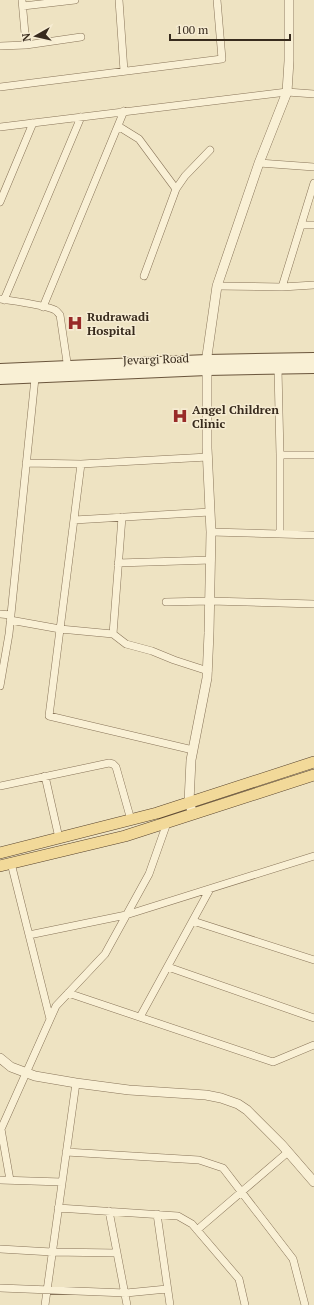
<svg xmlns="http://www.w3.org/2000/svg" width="314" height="1305" viewBox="0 0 314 1305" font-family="'PT Serif',serif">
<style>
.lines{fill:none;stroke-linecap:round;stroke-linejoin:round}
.minor-casing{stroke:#887459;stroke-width:8}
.tertiary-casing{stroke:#887459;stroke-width:10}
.secondary-casing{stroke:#6a553c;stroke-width:12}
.primary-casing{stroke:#56422d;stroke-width:12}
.minor{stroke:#f9f0d5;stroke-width:7}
.tertiary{stroke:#f9f0d5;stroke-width:9}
.secondary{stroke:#f9f0d5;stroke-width:10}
.primary{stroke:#f2d999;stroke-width:11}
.labels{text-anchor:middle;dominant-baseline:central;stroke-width:3;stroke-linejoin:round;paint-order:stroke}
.poi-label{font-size:12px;font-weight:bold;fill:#382b1d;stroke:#f6ecd2;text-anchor:start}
.street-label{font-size:12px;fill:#382b1d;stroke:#f6ecd2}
</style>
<rect width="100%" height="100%" fill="#eee3c2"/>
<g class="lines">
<defs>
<path id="minor" d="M119,0L124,71
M23,6L75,0
M26,45L81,37
M0,46L26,45L22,0
M0,87L222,59L217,0
M118,126L139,139L176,189
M0,127L287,92L314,94
M259,163L314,167
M0,202L33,123
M301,225H314
M144,276L176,189L185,176L210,150
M217,286L282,287L314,285
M282,287L314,183
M0,299C13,301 46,305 55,310C58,312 58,313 60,315L68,369
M4,300L81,117
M43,307L124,111
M278,369L280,455V534
M280,455H314
M26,463L81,464L49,716L193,750
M81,464L208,457
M74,520L210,512
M211,532L314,535
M118,563L211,560
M166,602L210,601L314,604
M0,614L11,615
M10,620L60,629L113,634L122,517
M113,634L126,644L152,651L174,660L208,671
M0,686L9,634L35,378
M45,776L59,838
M0,786L109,763L113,764L116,767L131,820
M11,863L50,1019
M193,921L314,960
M29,935L126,915L314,856
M168,967L314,1018
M68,993L273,1062L314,1045
M140,1017L210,889
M0,1129H1L56,1006L105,954L149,874L167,823
M1,1129L10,1180
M66,1152L199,1160L223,1168L293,1259L305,1305
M0,1180L62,1182
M58,1208L178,1216L192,1224L239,1279L245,1305
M109,1211L127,1305
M157,1214L170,1305
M197,1230L288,1152
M0,1249L52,1252L117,1253
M0,1288L126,1293L167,1289
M45,1305L76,1083"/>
<path id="tertiary" d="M193,814L189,802L191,760L207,678L209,633L211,532L207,448V356L217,286L259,163L287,92L289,61V0
M0,1058L11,1067L35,1076L76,1083L129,1090L206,1095L221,1098L238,1104L247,1110L282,1145L314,1182"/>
<path id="secondary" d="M0,369L207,360L314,358
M0,379L207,370L314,368"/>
<path id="primary" d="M0,853L157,813L314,762
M0,866L125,836L314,775"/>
</defs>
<use href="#minor" class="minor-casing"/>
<use href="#tertiary" class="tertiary-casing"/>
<use href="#secondary" class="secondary-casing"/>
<use href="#primary" class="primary-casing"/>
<use href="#minor" class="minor"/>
<use href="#tertiary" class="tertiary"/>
<use href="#secondary" class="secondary"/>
<use href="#primary" class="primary"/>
</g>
<defs>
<symbol id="hospital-bare" viewBox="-9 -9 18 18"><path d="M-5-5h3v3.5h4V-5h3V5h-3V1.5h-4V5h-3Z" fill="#982b28" stroke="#f6ecd2" stroke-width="2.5" paint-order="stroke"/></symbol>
</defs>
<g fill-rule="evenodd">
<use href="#hospital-bare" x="64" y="312" width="22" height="22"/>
<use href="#hospital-bare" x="169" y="405" width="22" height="22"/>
</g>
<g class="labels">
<g class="poi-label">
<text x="87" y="316">Rudrawadi<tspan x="87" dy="14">Hospital</tspan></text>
<text x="192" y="409">Angel Children<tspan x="192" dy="14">Clinic</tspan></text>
</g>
<g class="street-label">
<text transform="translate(156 359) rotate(-2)">Jevargi Road</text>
</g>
</g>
<g transform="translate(36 36) rotate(262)" stroke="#f6ecd2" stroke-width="3" paint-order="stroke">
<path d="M0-3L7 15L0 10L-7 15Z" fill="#382b1d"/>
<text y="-6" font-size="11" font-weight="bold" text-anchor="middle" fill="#382b1d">N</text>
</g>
<path d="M170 34v6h120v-6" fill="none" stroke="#382b1d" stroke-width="2"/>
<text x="176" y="34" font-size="12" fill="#382b1d" stroke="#f6ecd2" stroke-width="3" paint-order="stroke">100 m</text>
</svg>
